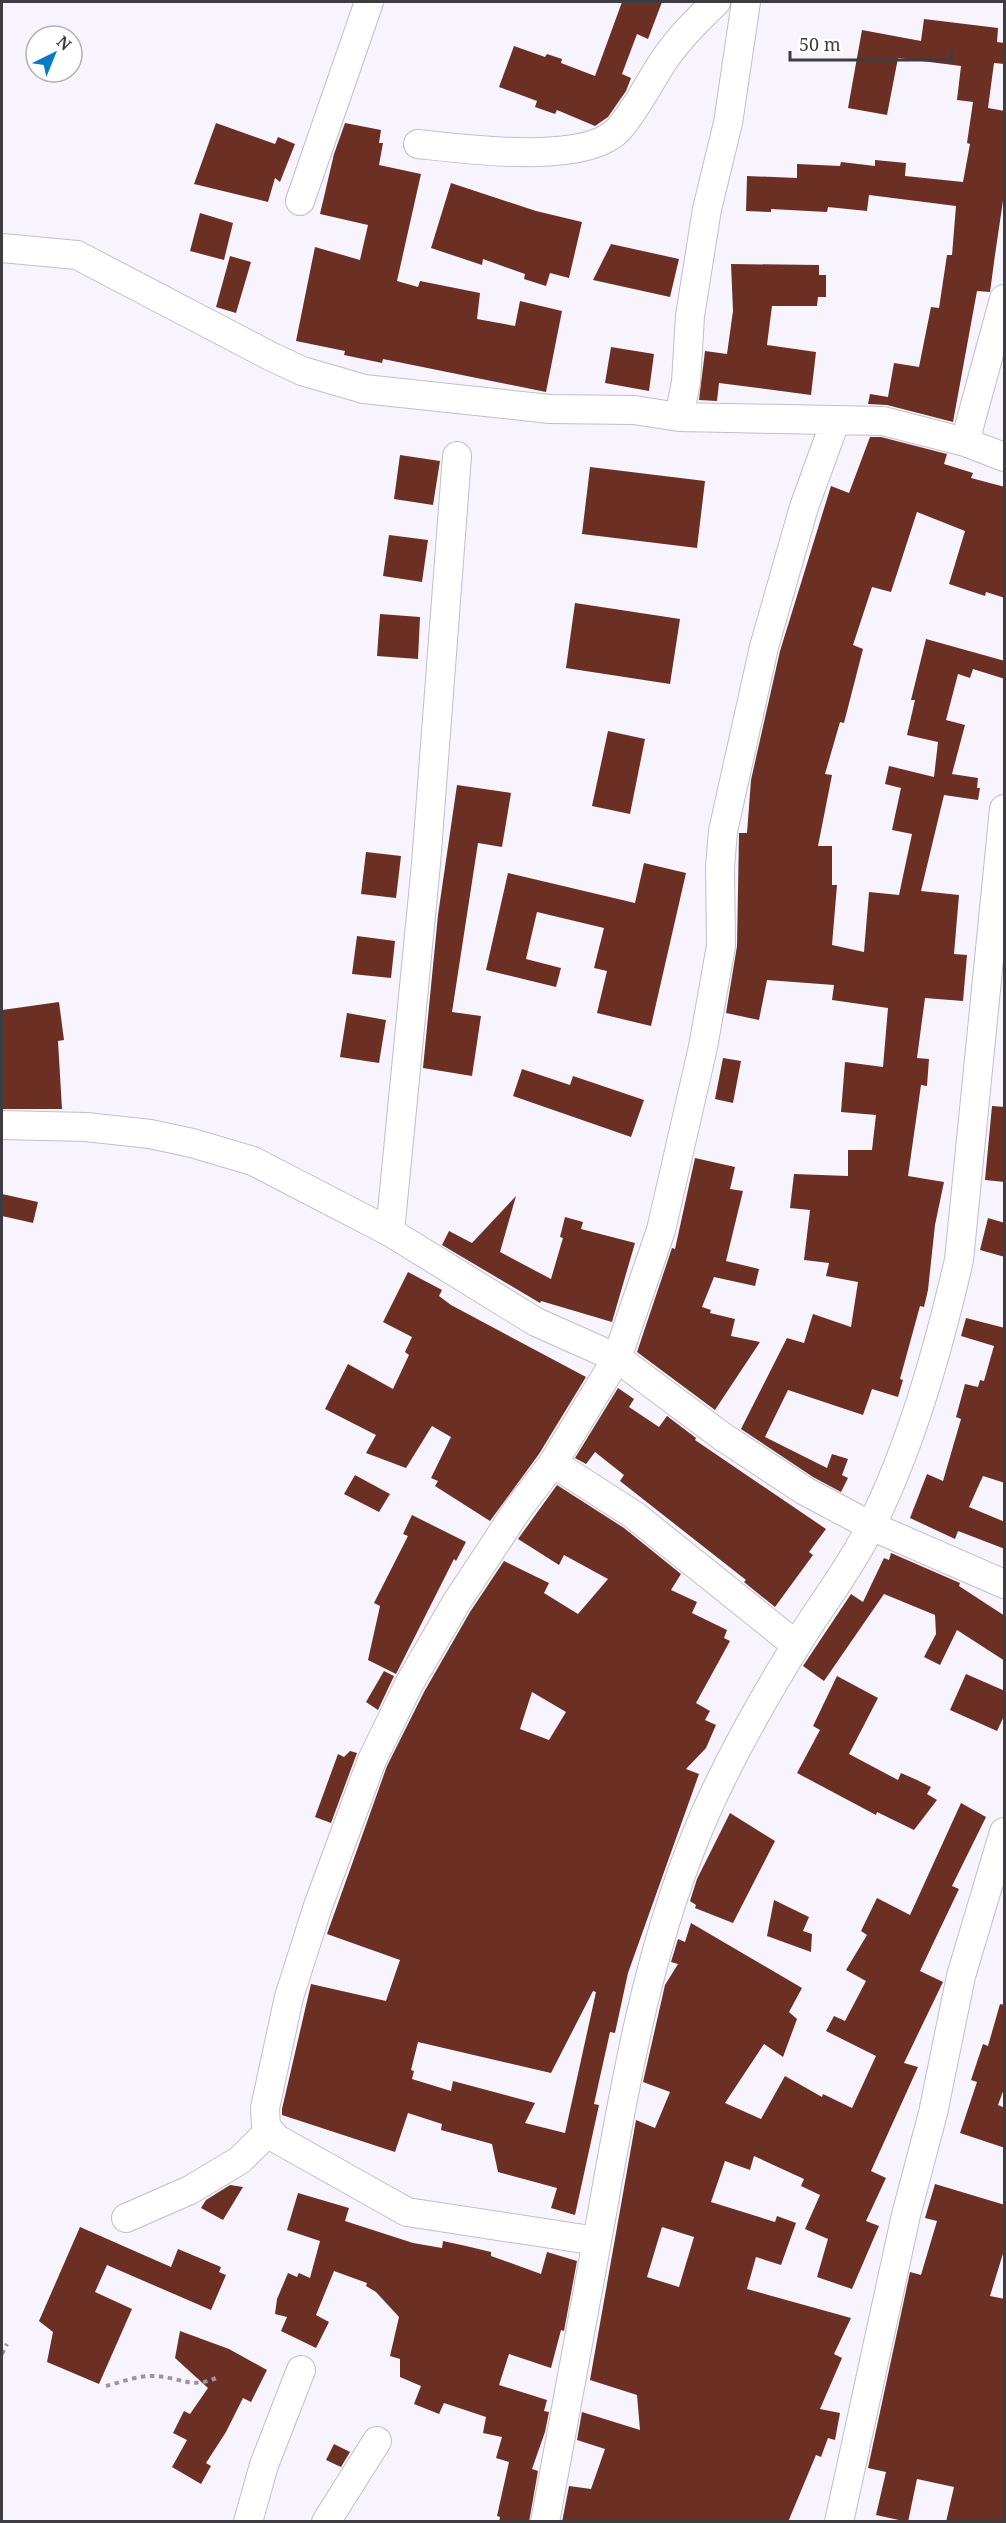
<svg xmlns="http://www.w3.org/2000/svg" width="1006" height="2523" viewBox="0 0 1006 2523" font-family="'Noto Serif',serif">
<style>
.building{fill:#6c2f24;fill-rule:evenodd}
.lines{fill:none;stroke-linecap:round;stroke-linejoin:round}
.minor-casing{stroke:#c1becb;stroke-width:30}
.path{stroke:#99979e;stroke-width:4;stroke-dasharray:4.5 4.5;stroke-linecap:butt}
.minor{stroke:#fff;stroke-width:28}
</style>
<rect width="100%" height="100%" fill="#f7f4fe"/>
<path class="building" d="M622,2H662L648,39L637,34L622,74L631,78L626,91L608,117L595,126L557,110L555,114L535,107L537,101L499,87L514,46L545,57L547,54L562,59L561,63L595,76Z
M924,19L998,28L997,42L1005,43V64L994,63L988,108L1005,111V187L995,255L990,292L977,291L953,422L887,405L868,404L870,394L888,397L894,363L919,367L931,307L939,308L947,255H952L956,206L869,195L867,211L828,207L827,212L771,209V212L746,211L747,176L797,178V164L840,166L841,162L875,166V160L906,163L905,176L963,182L970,144L967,143L973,102L957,100L961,66L898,58L887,115L848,108L862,30L921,41Z
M216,123L275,144L278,137L295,144L280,182L275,178L268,202L194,184Z
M345,123L381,130L379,143H383L379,165L421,174L397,281L418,287L420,281L480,293L477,319L515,326L520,301L562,311L546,392L383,359L382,363L344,355L345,351L296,341L315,247L360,260L368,225L320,214L334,154Z
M451,183L536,211L582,222L569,278L550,273L546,286L524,279L525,274L483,259L482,265L431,248Z
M200,213L233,223L224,260L190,251Z
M611,244L679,259L670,297L593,280Z
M230,256L251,262L236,313L216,307Z
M731,264L819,265V275H826V297H818L817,306H772L767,345L816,352L811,395L719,383L717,401L699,400L705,351L727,354L733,311Z
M611,347L654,354L649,391L605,383Z
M870,437H881L947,454L944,464L973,473L971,478L1005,487V598L986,592L985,596L949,584L965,531L917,512L891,592L872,587L853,645L863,649L844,723L840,722L825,774L832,775L818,846H832V885H837L832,945L864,952L869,892L899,895L912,834L892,830L901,788L885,784L889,766L934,777L938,742L907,735L915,700H911L926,639L1005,661V679L973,669L970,678L958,674L946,720L965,725L952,774L978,778L977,788H980L978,800L944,795L921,891L959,895L954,954L967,955L963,1001L925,998L917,1058L929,1059L927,1086L921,1085L908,1176L944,1182L935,1225L928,1290L924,1307L920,1306L900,1379L903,1380L898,1397L872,1389L863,1415L788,1390L765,1437L827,1468L832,1454L848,1459L842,1475L848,1478L841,1492L813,1477L741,1429L787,1338L804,1343L813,1314L851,1327L858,1282L826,1276L829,1263L804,1260L810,1210L790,1208L794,1174L848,1176V1150H872L876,1115L841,1112L845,1062L883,1067L888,1008L832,1000L834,985L767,980L759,1020L726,1013L737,946L739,833H747L751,780L780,651L831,486L849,493Z
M400,455L440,461L433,505L394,499Z
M590,467L705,481L697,548L582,534Z
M389,535L428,540L422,582L383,576Z
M575,603L680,619L670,684L566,668Z
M380,614L420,617L418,659L377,656Z
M608,731L645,739L630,814L592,806Z
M457,785L511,793L502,847L478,843L452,1012L481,1016L472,1076L423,1068L438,915Z
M366,852L401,856L396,898L361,894Z
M644,863L686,873L651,1026L597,1013L607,971L594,968L604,928L537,912L526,959L561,968L556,987L486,970L508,873L635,903Z
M357,936L395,941L391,978L352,974Z
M59,1002L64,1040L58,1041L62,1109H2V1010Z
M347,1013L386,1020L379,1063L340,1057Z
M723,1058L741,1061L733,1103L715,1099Z
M522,1069L570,1085L573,1076L644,1100L631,1137L513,1096Z
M992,1106L1005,1107V1182L985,1180Z
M695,1158L735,1167L730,1189L743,1191L726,1261L759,1269L755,1286L714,1277L702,1307L711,1310L710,1313L735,1319L731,1336L760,1342L715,1410L637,1352L672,1248L675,1249Z
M2,1194L38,1202L33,1223L2,1216Z
M516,1196L500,1252L551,1279L563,1238L560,1237L565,1217L583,1222L581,1229L635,1243L612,1322L541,1301L540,1303L442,1245L449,1231L472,1243Z
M988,1218L1005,1223V1257L980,1250Z
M408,1272L442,1290L439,1296L451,1305L586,1377L539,1454L490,1521L435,1486L438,1481L431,1478L451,1437L432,1426L406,1468L366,1453L376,1435L325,1409L348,1364L393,1389L409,1355L405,1352L412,1337L383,1322Z
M966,1318L1005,1328V1483L983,1476L969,1507L1005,1522V1549L958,1531L955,1539L910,1518L927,1474L943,1481L961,1419L956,1417L965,1384L978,1387L980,1380L984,1381L994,1346L961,1336Z
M618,1388L634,1399L629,1407L659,1427L667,1416L696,1438L695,1440L826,1529L809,1552L813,1555L775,1607L744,1582L746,1580L620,1481L624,1475L595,1452L586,1464L575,1458Z
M355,1475L390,1494L379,1512L344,1494Z
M557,1485L624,1528L681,1574L671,1590L697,1602L692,1613L727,1630L724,1638L730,1641L696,1703L710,1711L705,1720L716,1725L706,1748L686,1769L699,1774L628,1973L615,2033L610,2032L594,2104L599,2105L575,2215L551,2208L557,2188L498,2172L492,2144L441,2130L442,2124L408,2113L395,2152L282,2115V2109L311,1984L386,2001L400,1960L327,1934L387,1766L424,1692L470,1612L504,1561L549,1583L544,1593L578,1614L608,1579L564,1555L559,1565L518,1539ZM532,1692L566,1712L549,1740L520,1729ZM593,1991L596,1992L565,2133L525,2123L535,2103L453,2081L451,2091L412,2079L414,2071L411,2070L418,2042L551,2073Z
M412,1515L466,1542L456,1561L454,1559L396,1674L368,1660L380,1606L374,1603L408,1536L403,1534Z
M891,1553L960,1583L959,1586L1005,1616V1661L957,1630L940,1665L924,1657L936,1634L935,1615L884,1594L824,1681L803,1666L851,1594L863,1602L884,1558L889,1560Z
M384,1671L394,1676L378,1710L366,1702Z
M966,1674L1005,1691V1714L997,1731L950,1710Z
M837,1676L878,1698L849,1754L898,1780L901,1773L917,1780L931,1787L927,1794L937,1800L914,1830L877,1812L876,1815L797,1773L820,1730L813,1726Z
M350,1751L357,1753L331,1823L315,1817L338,1754L344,1757Z
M961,1803L986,1817L952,1886L959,1889L920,1971L943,1982L904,2063L918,2067L871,2171L886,2178L866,2221L879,2226L852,2289L817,2277L828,2239L805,2229L820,2195L801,2186L804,2179L754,2156L750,2170L725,2161L711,2202L775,2222L777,2216L796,2223L781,2265L756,2257L747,2289L851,2318L834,2354L842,2358L820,2409L840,2413L835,2440L828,2438L821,2457L816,2455L788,2522H562L569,2486L591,2489L605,2449L577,2440L582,2412L640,2430L637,2395L590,2380L636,2120L655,2128L670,2092L643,2082L665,1985L678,1964L671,1962L678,1939L685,1942L691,1923L802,1988L789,2012L797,2019L783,2057L764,2044L725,2103L761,2119L785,2076L822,2097L823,2094L852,2108L876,2056L826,2031L834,2016L845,2021L866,1981L846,1970L867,1935L861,1931L877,1898L910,1915ZM662,2227L694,2237L679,2287L647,2277Z
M730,1813L775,1841L733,1923L695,1908L696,1905L690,1901L697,1879Z
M774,1900L809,1917L803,1931L812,1934L811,1952L767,1936Z
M1000,2004L1005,2005V2086L998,2105L1005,2108V2148L960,2133L977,2082L971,2080L983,2044L988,2046Z
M935,2184L1005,2205V2247L990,2296L1005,2299V2522H946L954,2487L917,2479L908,2522L876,2515L886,2472L868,2468L910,2272L921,2275L937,2221L925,2218Z
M230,2185L243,2187L223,2220L201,2208L206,2200Z
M298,2193L349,2208L345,2221L413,2243L442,2248L443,2241L466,2246L491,2252V2256L541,2274L547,2252L577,2261L564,2331L561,2330L551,2368L509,2354L499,2385L547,2400L544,2411L549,2412L545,2432L532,2469L538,2471L529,2522H499L500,2517L497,2516L509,2462L496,2458L502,2437L483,2433L486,2417L444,2403L439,2414L414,2404L421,2386L400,2377V2359L390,2356L399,2317L376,2292L366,2286L367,2283L334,2271L316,2315L329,2322L316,2348L281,2331L287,2317L275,2314L277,2299L288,2273L297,2277L299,2273L310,2278L320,2241L287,2230Z
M80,2227L171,2267L178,2249L221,2267L219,2272L226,2275L211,2310L107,2265L95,2292L132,2309L99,2384L47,2362L53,2332L39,2321Z
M180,2331L229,2349L267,2370L251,2402L243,2398L226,2432L206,2463L211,2466L201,2484L172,2467L187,2440L173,2433L184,2411L190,2414L208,2388L175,2358Z
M334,2444L350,2452L341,2467L326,2460Z"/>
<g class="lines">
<defs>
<path id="minor" d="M418,144C464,149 586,166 619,129C637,108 649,83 664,60C678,39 698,19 716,2
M300,201L369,2
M2,248L77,255L270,356L302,371L364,389L550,409L634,410L679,417L883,421L965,442L1004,457
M679,417L686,382L690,316L707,209L728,123L746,2
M965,442L1004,299
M2,1125L86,1127L150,1134L192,1143L253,1161L390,1232L536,1322L617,1358L723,1437L805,1491L871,1526L1004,1584
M390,1232L426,864L457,456
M553,1463L634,1515L796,1645
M126,2218L190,2190L240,2160L269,2131
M597,2241L407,2212L277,2139L266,2127L265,2108L289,1997L318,1906L372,1760L409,1684L456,1603L518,1509L553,1463L617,1358L661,1230L703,1047L721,946L720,868L723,831L764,647L804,507L835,422
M248,2522L264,2465L301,2370
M326,2522L377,2441
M545,2522C563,2424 582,2327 599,2230C623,2097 644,1964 695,1838C723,1768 762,1700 802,1636C825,1600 851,1566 870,1528C912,1444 938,1350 959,1260L1004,809
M839,2522L906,2215L933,2113L961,1976L1004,1832"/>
</defs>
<use href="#minor" class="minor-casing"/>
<path class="path" d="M2,2354L7,2344
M106,2386C121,2382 140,2375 156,2376C182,2378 194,2390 220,2376"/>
<use href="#minor" class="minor"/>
</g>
<rect width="1006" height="2523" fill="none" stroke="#3d3c41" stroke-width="6"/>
<g transform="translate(54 54) rotate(43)"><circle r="28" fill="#ffffff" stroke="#b1b1b3" stroke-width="1.5"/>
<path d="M0-4.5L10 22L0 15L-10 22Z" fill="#047bc4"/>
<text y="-9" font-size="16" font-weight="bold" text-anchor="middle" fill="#3d3c41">N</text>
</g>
<path d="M790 51v9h162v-9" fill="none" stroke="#3d3c41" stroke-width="3"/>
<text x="799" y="51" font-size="18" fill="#3d3c41" stroke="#ffffff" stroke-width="4.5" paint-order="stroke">50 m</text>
</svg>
